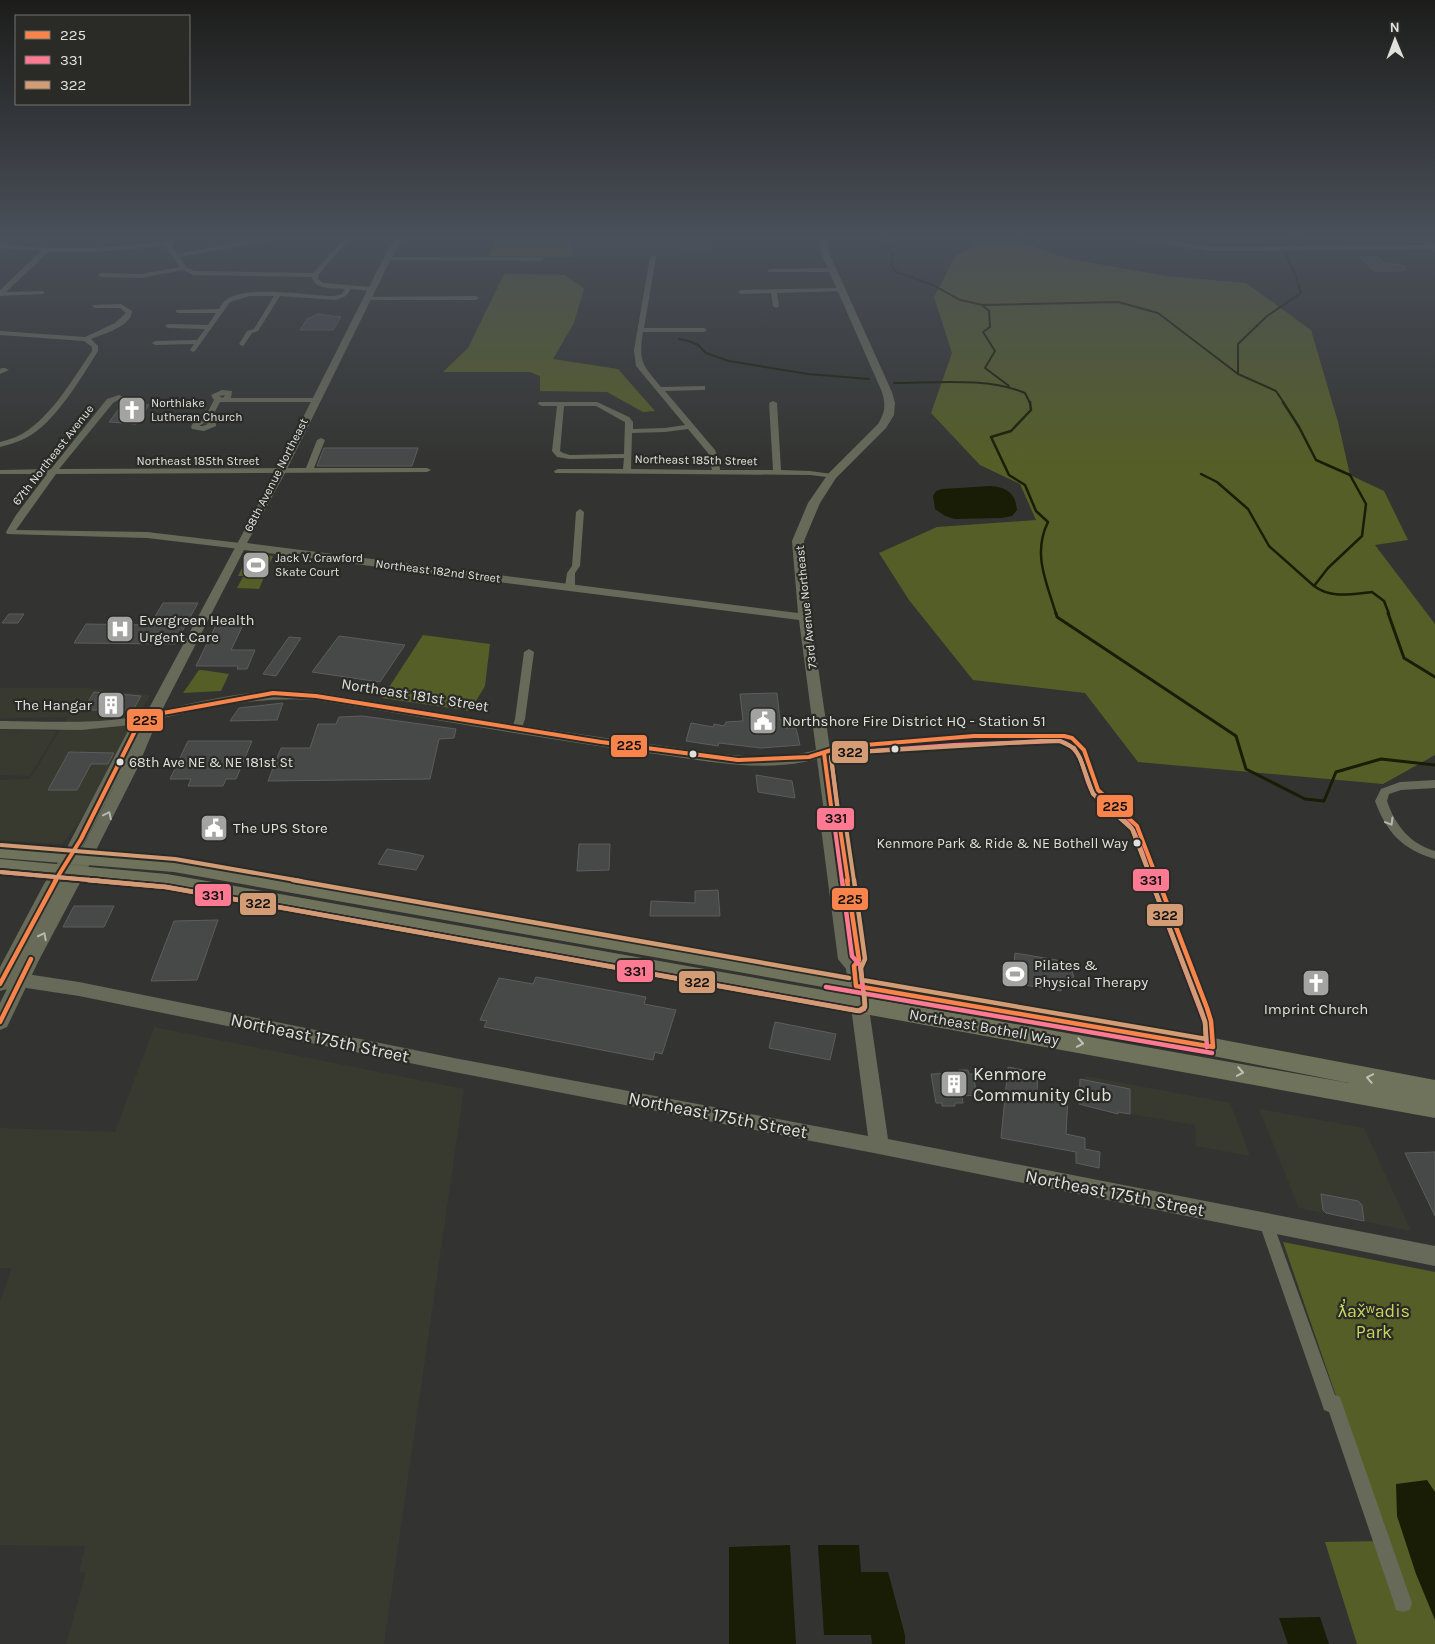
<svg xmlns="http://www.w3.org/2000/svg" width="1435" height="1644" viewBox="0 0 1435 1644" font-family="Karla,sans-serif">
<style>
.built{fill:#383a30}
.green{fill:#565e27}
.water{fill:#1a1d05}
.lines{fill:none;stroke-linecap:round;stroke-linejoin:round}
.stream-far2{stroke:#1a1d05;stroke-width:2}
.stream-far1{stroke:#1a1d05;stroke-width:2.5}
.stream{stroke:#1a1d05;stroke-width:3}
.building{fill:#474848;stroke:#5c5d5c}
.minor{fill:#676a59;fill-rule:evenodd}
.tertiary{fill:#676a59;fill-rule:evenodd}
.secondary{fill:#696b59;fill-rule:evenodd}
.primary{fill:#6f735c;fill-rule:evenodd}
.bus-1-far1-casing{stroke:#2a2b26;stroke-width:8}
.bus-1-casing{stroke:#2a2b26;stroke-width:8}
.bus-2-far1-casing{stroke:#2a2b26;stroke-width:8}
.bus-2-casing{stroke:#2a2b26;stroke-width:8}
.bus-3-far1-casing{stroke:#2a2b26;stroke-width:8}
.bus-3-casing{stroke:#2a2b26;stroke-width:8}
.bus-1-far1{stroke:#f8844c;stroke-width:4}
.bus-1{stroke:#f8844c;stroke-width:4.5}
.bus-2-far1{stroke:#fe7a93;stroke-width:4}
.bus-2{stroke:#fe7a93;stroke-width:4.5}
.bus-3-far1{stroke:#d39c74;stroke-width:4}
.bus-3{stroke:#d39c74;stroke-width:4.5}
.oneway{stroke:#b6b7af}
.oneway2{stroke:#bebfb6}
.bus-dot{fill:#e0e0dd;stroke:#2a2b26;stroke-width:2}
.labels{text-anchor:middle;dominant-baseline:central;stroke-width:4.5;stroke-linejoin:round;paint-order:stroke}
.far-poi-label{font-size:12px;fill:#e0e0dd;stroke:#2a2b26;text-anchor:start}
.far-street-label{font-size:12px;fill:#e0e0dd;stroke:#2a2b26}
.bus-label{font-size:14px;fill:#e0e0dd;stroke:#2a2b26;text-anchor:start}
.poi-label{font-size:15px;fill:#e0e0dd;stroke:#2a2b26;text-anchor:start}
.street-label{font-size:15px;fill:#e0e0dd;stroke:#2a2b26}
.near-street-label{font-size:18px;fill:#e0e0dd;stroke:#2a2b26}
.near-poi-label{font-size:18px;fill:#e0e0dd;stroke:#2a2b26;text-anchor:start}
.near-park-label{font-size:18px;fill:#c7d75e;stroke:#2a2b26}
.line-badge{stroke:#2a2b26;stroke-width:2}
.pale-badge-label{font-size:14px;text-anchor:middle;font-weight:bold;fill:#111}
</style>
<rect width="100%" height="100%" fill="#333431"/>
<path class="built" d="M575,235H708L707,248L677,257H572Z
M0,688H87L150,695L80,821L62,844L0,840V780L30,779L68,717L0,718Z
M0,730L57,731L30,776L0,775Z
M154,1027L464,1089L384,1644H66L86,1573L79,1571L85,1546L0,1545V1301L12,1268H0V1128L115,1132Z
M1085,1076L1230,1103L1250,1156L1196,1146L1195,1125L1130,1114V1089L1085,1080Z
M1259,1109L1364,1128L1411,1231L1299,1208Z"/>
<path class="green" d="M497,235H575L572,257L489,256Z
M984,241L1030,245L1069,259L1166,276L1246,283L1311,330L1338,422L1350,475L1384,491L1408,540L1375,545L1435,624V755L1383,784L1138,762L1085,693L973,680L909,600L879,553L937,527L1036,520L1020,484L980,465L931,413L952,353L934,297L956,255Z
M504,274L564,275L584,288L574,323L553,359L618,369L655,411L643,412L607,392L540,391V376L530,372H443L468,348Z
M257,554L273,556L259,589L237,588L243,577L251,576H238L247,558Z
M423,635L490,644L485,686L470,711L382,698Z
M199,670H202L229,674L221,691L183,693Z
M1283,1242L1435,1272V1644H1357L1325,1542L1386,1541Z"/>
<path class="water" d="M990,486C1006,487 1016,493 1017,510L1012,516L1002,518L955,519L945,516L935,509L933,496L936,491L942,489Z
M1427,1480L1435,1492V1620L1416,1574L1397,1516L1396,1484Z
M790,1545L796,1644H729V1547Z
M818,1545H859L861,1572H888L905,1635V1644H872L871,1635H824Z
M1320,1617L1329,1644H1288L1279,1618Z"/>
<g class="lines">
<path class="stream-far2" d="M885,235L888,248L893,254L891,265L896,272L933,285L960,300L983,305L1118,302L1158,313L1238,374L1276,391L1284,403
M1284,245L1305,235
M982,305L989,311L990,327L983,332L995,351L985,368L1009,386
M679,339L689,341L698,345L706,353L729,361L808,374L869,379
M1238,374V344L1267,316L1301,293L1296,276L1285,252
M894,383C934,383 988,377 1025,393L1030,403"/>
<path class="stream-far1" d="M1030,402L1031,410L1011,431L991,437L1009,475L1025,485L1036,511L1048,522C1032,554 1047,583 1056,614
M1283,402L1299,427L1316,460L1350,475L1366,504L1362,536L1328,568L1314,586C1331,599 1352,594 1372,592L1384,601L1389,614
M1201,474L1217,482L1248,509L1269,546L1314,586"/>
<path class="stream" d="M1056,613L1057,617L1236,736L1246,769L1305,799L1324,801L1336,772L1381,759L1435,765
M1388,613L1404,658L1435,677"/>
</g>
<path class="building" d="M1360,257H1377L1383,262L1405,266L1404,271H1374Z
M318,314L341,317L333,330H300L307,319Z
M139,404L149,405L136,424L109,422L122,405Z
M324,448H418L412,466H317Z
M163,603H198L175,644L74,643L86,624L150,625Z
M9,614H24L18,623H2Z
M219,619H246L231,650H255L247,669H237L238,666H196Z
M339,636L405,645L380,682L312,672Z
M289,637L301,638L276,676L263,674Z
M94,692L141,696L133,710H83Z
M777,693L780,720H783L784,728H796L800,745L761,748L719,743L718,746L686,741L691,723L713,727L714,724L724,726L726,722L743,721L740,694Z
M283,703L277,720L230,721L239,708Z
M363,716L456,729L454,738L439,739L430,779L268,781L281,748H310L318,724H336L339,717Z
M188,741H252L236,779H226L223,786H188L191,779H170Z
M69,752L114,753L108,764H91L77,790H48Z
M756,775L792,781L795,798L758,792Z
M579,844H610L609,870L577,871Z
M387,849L410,853L424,856L416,870L378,864Z
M718,890L720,916H650L651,901L695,903V891Z
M74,906H114L104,927H63Z
M218,920L197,980L151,981L174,921Z
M1015,953L1057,960V965L1072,971L1077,989L1061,986V991L1012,983Z
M536,977L646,997L644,1004L676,1010L662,1054L655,1052L653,1060L484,1027L487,1021L480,1020L499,978L533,984Z
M775,1022L836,1034L830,1060L769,1048Z
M1008,1067L1038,1073L1037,1091L1068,1097L1066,1134L1085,1138V1149L1100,1152L1099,1168L1076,1163V1152L1001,1138Z
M959,1070H968L969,1074H973L977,1095L962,1096L963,1103H955V1106H942V1103H936L931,1074L959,1073Z
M1080,1079L1130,1089V1114L1118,1112V1114L1079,1104Z
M1435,1152V1216L1405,1153Z
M1321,1194L1358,1201L1362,1205L1364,1221L1326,1213L1323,1210Z"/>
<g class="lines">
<path class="minor" d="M11,235H18L5,245L46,248H100L168,241L175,235H182L174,241L172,247L177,254L257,239L269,235H278L258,243L179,257L186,267L194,271L313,273L347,235H353L318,275V279L323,283L371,287L374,289L371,291L351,289L346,296L336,300L280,296L258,331L252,333L244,345L242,346L239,344L247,331L254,329L274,296H250L230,302L195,351L193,352L190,350L194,344L155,345L152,343L155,341L197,340L205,329L168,328L165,326L168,324L208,325L216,313H178L176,312V310L219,309C221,306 223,302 226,300C245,284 310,296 335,296L342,294L345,289C334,288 314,290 312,277L193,275L183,270L141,278L101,277L98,275L101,273L141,274L180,267L166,247L167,245L100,252H48L6,292L42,291L44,292V294L0,296V290L41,251L0,248V242Z
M653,255L656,257L644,328H704L707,330L704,332H643C638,362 643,365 661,387L705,386V390H702L665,391L715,450L719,460L720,470H773L769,403L773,401L777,403L781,470L810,471L832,474H835V478L810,475L555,473L554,471L558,469H623L624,458L570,459L557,457L552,451L557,406H542L538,404L539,402H597L629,417L633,422V429L665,428L685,425L636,366L634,350L650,257ZM564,406H596L623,421L625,422L624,454L570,455L563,453L560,451ZM688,429L708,453L712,470L631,469L632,433L665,432Z
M387,257H541L544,259L541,261L385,260V258Z
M770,269L832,268L835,270L832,272H768L767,271Z
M841,288L844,290L843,291L777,293L779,306L776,308L773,306L771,293L741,294L738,292L741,290Z
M367,297L476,296L479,298L476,300H365V298Z
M121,304L132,311C132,326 103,334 91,339L98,346V351C81,378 55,423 26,438C18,442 8,445 0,447V442C7,440 15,438 22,434C52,416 72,380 92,351V347L84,341L0,335V331L85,337L115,323L126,313L120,308H95L92,306L93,305Z
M2,368H5L9,370L0,374V369Z
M222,390L232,391L231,398H315L319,400L315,402H220L211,419L216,422V426L204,431L192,429L191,427L194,421L204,419L214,400L211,395ZM225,395L223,398L219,396ZM204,423L208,424L203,426H199Z
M119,395L123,397L113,403L59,469L306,468L317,440L321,438L325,440L314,468H427L431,470L427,472L56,474L16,530L147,532L240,543L244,546L240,549L147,538L7,534L6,532L16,515L47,474H0V470L51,469L107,399Z
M580,509L584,512L580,566L575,573V587L570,590L565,587L567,573L572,566L576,512Z
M529,649L534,652L525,719L521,730L517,731L512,728L515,719L524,652Z
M1435,780V788L1401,790L1389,794L1387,801C1395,825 1410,844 1435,851V859C1402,849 1387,833 1375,801L1381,789L1400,782Z
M1266,1216L1271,1218L1273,1223L1335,1395L1340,1397L1342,1403L1412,1603L1410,1610L1403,1612L1396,1610L1394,1603L1329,1412L1324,1410L1322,1404L1259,1223L1261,1218Z"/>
<path class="tertiary" d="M397,235H405L391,259L284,475L247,543L798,613L792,541L808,503L828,474L878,424C885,413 886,405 882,392L821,253L820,245L823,235H831L828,245L829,253L892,392L895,403L894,415L886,428L836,478L820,503L804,541L811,618L839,812L846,821L867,960L863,967L888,1139L1435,1246V1266L879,1154L454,1072L79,996L0,984V970L79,982L454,1058L868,1136L846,969L838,959L820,820L824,812L817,759C763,774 703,760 648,753C537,738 427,718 316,700C261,696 211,707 158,719L137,769L90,862L85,864L80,862L77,858L126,763L75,861L70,863L65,861L62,857L131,725L81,730L0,729V721C34,721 120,726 147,712L274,475L383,259ZM244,550L799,620L816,750C763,765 704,751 650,744C538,729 427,710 316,692C263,687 214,698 162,710Z
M1112,235H1132L1210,247L1433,245H1435V249L1210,251L1116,237Z"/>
<path class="secondary" d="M1416,235H1425L1435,244V252Z
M70,851L76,853L78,856L84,854L90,856L92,860L38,962L7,1027L0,1030V1003L9,985L7,989L0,991V967L44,884L64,853Z"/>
<path class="primary" d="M0,844L174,858L1213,1038L1435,1080V1118L239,900L167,888L0,873V859L167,874L1349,1083L1213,1056L174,872L0,858Z"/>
<defs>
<path id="bus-1-far1" d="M824,753L832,813L839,821L848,881
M55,881L81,839L137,727L152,715L273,693L316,696L601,742L738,760L809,757L841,747L974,736H1064L1072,738L1084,750L1098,790L1137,826L1158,881"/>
<path id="bus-1" d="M847,880L859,960L854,966L856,986L1213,1047
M1158,880L1207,1008L1211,1021L1213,1047
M0,984L56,880
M0,1022L31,959"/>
<path id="bus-2-far1" d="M0,872L101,881
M842,881L834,822L838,813L831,757L842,753L954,745L1060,741C1086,749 1081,773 1093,793C1103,808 1125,816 1133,830C1141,846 1146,865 1152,881"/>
<path id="bus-2" d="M88,880L166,887L860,1011L864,1009L865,1004L860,965L852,956L842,880
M1151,880L1205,1022L1207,1047
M826,987L1212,1053"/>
<path id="bus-3-far1" d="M1,845L175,859L301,881
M0,872L101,881
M854,881L845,820L838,810L831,757L842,753L1041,741H1060L1074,748L1080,758L1093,794L1132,829L1152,881"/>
<path id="bus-3" d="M88,880L166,887L858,1011L865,1007L864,993
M293,880L849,978
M854,880L865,959L861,968L862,980L1206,1039L1205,1022L1201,1010L1151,880"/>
</defs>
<use href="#bus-1-far1" class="bus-1-far1-casing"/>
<use href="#bus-1" class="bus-1-casing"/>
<use href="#bus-2-far1" class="bus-2-far1-casing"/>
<use href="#bus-2" class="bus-2-casing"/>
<use href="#bus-3-far1" class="bus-3-far1-casing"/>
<use href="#bus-3" class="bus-3-casing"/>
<use href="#bus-1-far1" class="bus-1-far1"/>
<use href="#bus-1" class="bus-1"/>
<use href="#bus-2-far1" class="bus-2-far1"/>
<use href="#bus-2" class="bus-2"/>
<use href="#bus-3-far1" class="bus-3-far1"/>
<use href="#bus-3" class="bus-3"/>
</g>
<defs><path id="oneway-chevron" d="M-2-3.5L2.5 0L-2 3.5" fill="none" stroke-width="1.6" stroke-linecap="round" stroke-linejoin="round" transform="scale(1.25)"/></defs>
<g class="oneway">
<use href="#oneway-chevron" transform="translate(108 815) rotate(-64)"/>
<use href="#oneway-chevron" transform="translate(1390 822) rotate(59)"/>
<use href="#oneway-chevron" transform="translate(43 936) rotate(-63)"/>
</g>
<g class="oneway2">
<use href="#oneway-chevron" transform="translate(1080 1043) rotate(10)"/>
<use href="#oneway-chevron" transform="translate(1240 1072) rotate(10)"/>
<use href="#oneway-chevron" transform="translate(1370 1078) rotate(-169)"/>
</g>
<linearGradient id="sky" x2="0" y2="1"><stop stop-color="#1c1d1b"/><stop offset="0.51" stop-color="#4a505a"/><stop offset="1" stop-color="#4a505a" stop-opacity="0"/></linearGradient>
<rect width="1435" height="465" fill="url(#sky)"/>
<defs>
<symbol id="church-square" viewBox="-11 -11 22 22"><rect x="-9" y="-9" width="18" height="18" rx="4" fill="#a3a4a1" stroke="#2a2b26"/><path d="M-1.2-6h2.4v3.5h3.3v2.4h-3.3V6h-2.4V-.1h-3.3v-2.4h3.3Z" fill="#fff"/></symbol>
<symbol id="stadium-square" viewBox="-11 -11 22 22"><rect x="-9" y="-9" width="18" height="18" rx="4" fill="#a3a4a1" stroke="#2a2b26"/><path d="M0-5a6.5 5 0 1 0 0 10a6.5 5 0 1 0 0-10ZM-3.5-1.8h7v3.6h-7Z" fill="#fff"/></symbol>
<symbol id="hospital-square" viewBox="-11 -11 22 22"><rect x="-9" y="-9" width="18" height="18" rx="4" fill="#a3a4a1" stroke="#2a2b26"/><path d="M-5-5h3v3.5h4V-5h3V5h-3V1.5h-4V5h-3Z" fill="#fff"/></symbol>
<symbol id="building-square" viewBox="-11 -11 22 22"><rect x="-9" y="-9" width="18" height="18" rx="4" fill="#a3a4a1" stroke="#2a2b26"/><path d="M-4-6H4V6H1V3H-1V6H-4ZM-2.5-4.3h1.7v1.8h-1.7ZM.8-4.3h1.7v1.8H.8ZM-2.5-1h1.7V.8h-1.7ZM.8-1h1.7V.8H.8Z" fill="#fff"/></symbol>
<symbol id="civic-square" viewBox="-11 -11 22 22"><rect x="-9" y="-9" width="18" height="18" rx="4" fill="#a3a4a1" stroke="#2a2b26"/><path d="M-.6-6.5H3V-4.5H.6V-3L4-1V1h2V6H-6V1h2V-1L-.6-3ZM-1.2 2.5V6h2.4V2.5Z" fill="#fff"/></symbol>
</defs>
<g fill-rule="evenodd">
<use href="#church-square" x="116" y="394" width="32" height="32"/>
<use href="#stadium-square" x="240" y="549" width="32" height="32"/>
<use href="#hospital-square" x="104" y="613" width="32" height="32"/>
<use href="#building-square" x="95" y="689" width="32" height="32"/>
<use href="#civic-square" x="747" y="705" width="32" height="32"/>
<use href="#civic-square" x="198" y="812" width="32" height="32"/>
<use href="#stadium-square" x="999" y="958" width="32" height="32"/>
<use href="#church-square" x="1300" y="967" width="32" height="32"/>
<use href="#building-square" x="938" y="1068" width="32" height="32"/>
</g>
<g class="bus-dot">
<circle cx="895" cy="749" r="4.5"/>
<circle cx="693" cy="754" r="4.5"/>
<circle cx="120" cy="762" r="4.5"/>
<circle cx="1137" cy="843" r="4.5"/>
</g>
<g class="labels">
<g class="far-poi-label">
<text x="151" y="403">Northlake<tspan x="151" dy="14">Lutheran Church</tspan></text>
<text x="275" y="558">Jack V. Crawford<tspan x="275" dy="14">Skate Court</tspan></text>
</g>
<g class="far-street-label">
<text transform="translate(53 455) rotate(-52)">67th Northeast Avenue</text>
<text transform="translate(696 460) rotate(1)">Northeast 185th Street</text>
<text x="198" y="461">Northeast 185th Street</text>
<text transform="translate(276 475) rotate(-63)">68th Avenue Northeast</text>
<text transform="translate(438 571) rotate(7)">Northeast 182nd Street</text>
<text transform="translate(806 607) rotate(-96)">73rd Avenue Northeast</text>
</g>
<g class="bus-label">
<text x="129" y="762">68th Ave NE &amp; NE 181st St</text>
<text x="1128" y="843" text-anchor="end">Kenmore Park &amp; Ride &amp; NE Bothell Way</text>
</g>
<g class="poi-label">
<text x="139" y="620">Evergreen Health<tspan x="139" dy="17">Urgent Care</tspan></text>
<text x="92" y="705" text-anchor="end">The Hangar</text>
<text x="782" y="721">Northshore Fire District HQ - Station 51</text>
<text x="233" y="828">The UPS Store</text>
<text x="1034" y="965">Pilates &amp;<tspan x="1034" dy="17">Physical Therapy</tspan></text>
<text x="1316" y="1009" text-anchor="middle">Imprint Church</text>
</g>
<g class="street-label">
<text transform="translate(415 695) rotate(9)">Northeast 181st Street</text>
<text transform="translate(984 1027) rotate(10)">Northeast Bothell Way</text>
</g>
<g class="near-street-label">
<text transform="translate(320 1038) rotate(12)">Northeast 175th Street</text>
<text transform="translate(718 1115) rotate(11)">Northeast 175th Street</text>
<text transform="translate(1115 1193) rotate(11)">Northeast 175th Street</text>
</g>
<g class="near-poi-label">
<text x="973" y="1074">Kenmore<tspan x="973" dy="21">Community Club</tspan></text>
</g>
<g class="near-park-label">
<text x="1374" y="1311">ƛ̕ax̌ʷadis<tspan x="1374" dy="21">Park</tspan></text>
</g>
</g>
<g class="line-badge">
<rect x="126" y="708" width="38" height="24" rx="5" fill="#f8844c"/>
<rect x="610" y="734" width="38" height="24" rx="5" fill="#f8844c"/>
<rect x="831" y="740" width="38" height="24" rx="5" fill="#d39c74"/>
<rect x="1096" y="794" width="38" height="24" rx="5" fill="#f8844c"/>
<rect x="816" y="807" width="39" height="24" rx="5" fill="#fe7a93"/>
<rect x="1132" y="868" width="38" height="24" rx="5" fill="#fe7a93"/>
<rect x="194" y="883" width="38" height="24" rx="5" fill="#fe7a93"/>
<rect x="831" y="887" width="38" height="24" rx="5" fill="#f8844c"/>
<rect x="239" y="892" width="38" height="24" rx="5" fill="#d39c74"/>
<rect x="1146" y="903" width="38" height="24" rx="5" fill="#d39c74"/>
<rect x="616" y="959" width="38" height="24" rx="5" fill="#fe7a93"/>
<rect x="678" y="970" width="38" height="24" rx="5" fill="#d39c74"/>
</g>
<g class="pale-badge-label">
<text x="145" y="725">225</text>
<text x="629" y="750">225</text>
<text x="850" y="757">322</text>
<text x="1115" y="811">225</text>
<text x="836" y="823">331</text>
<text x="1151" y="885">331</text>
<text x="213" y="900">331</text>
<text x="850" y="904">225</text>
<text x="258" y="908">322</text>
<text x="1165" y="920">322</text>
<text x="635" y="976">331</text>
<text x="697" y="987">322</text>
</g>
<rect x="15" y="15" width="175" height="90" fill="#2a2b26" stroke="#73736f"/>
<rect x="25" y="31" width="25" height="8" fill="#f8844c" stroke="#73736f"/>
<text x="60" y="40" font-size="15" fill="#e0e0dd">225</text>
<rect x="25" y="56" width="25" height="8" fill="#fe7a93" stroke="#73736f"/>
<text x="60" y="65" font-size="15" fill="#e0e0dd">331</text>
<rect x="25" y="81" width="25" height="8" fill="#d39c74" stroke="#73736f"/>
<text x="60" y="90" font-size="15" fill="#e0e0dd">322</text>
<g transform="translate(1395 40) rotate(359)" stroke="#2a2b26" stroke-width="4" paint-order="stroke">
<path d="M0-4L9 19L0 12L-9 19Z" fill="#e0e0dd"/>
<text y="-8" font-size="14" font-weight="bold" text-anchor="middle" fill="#e0e0dd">N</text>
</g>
</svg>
